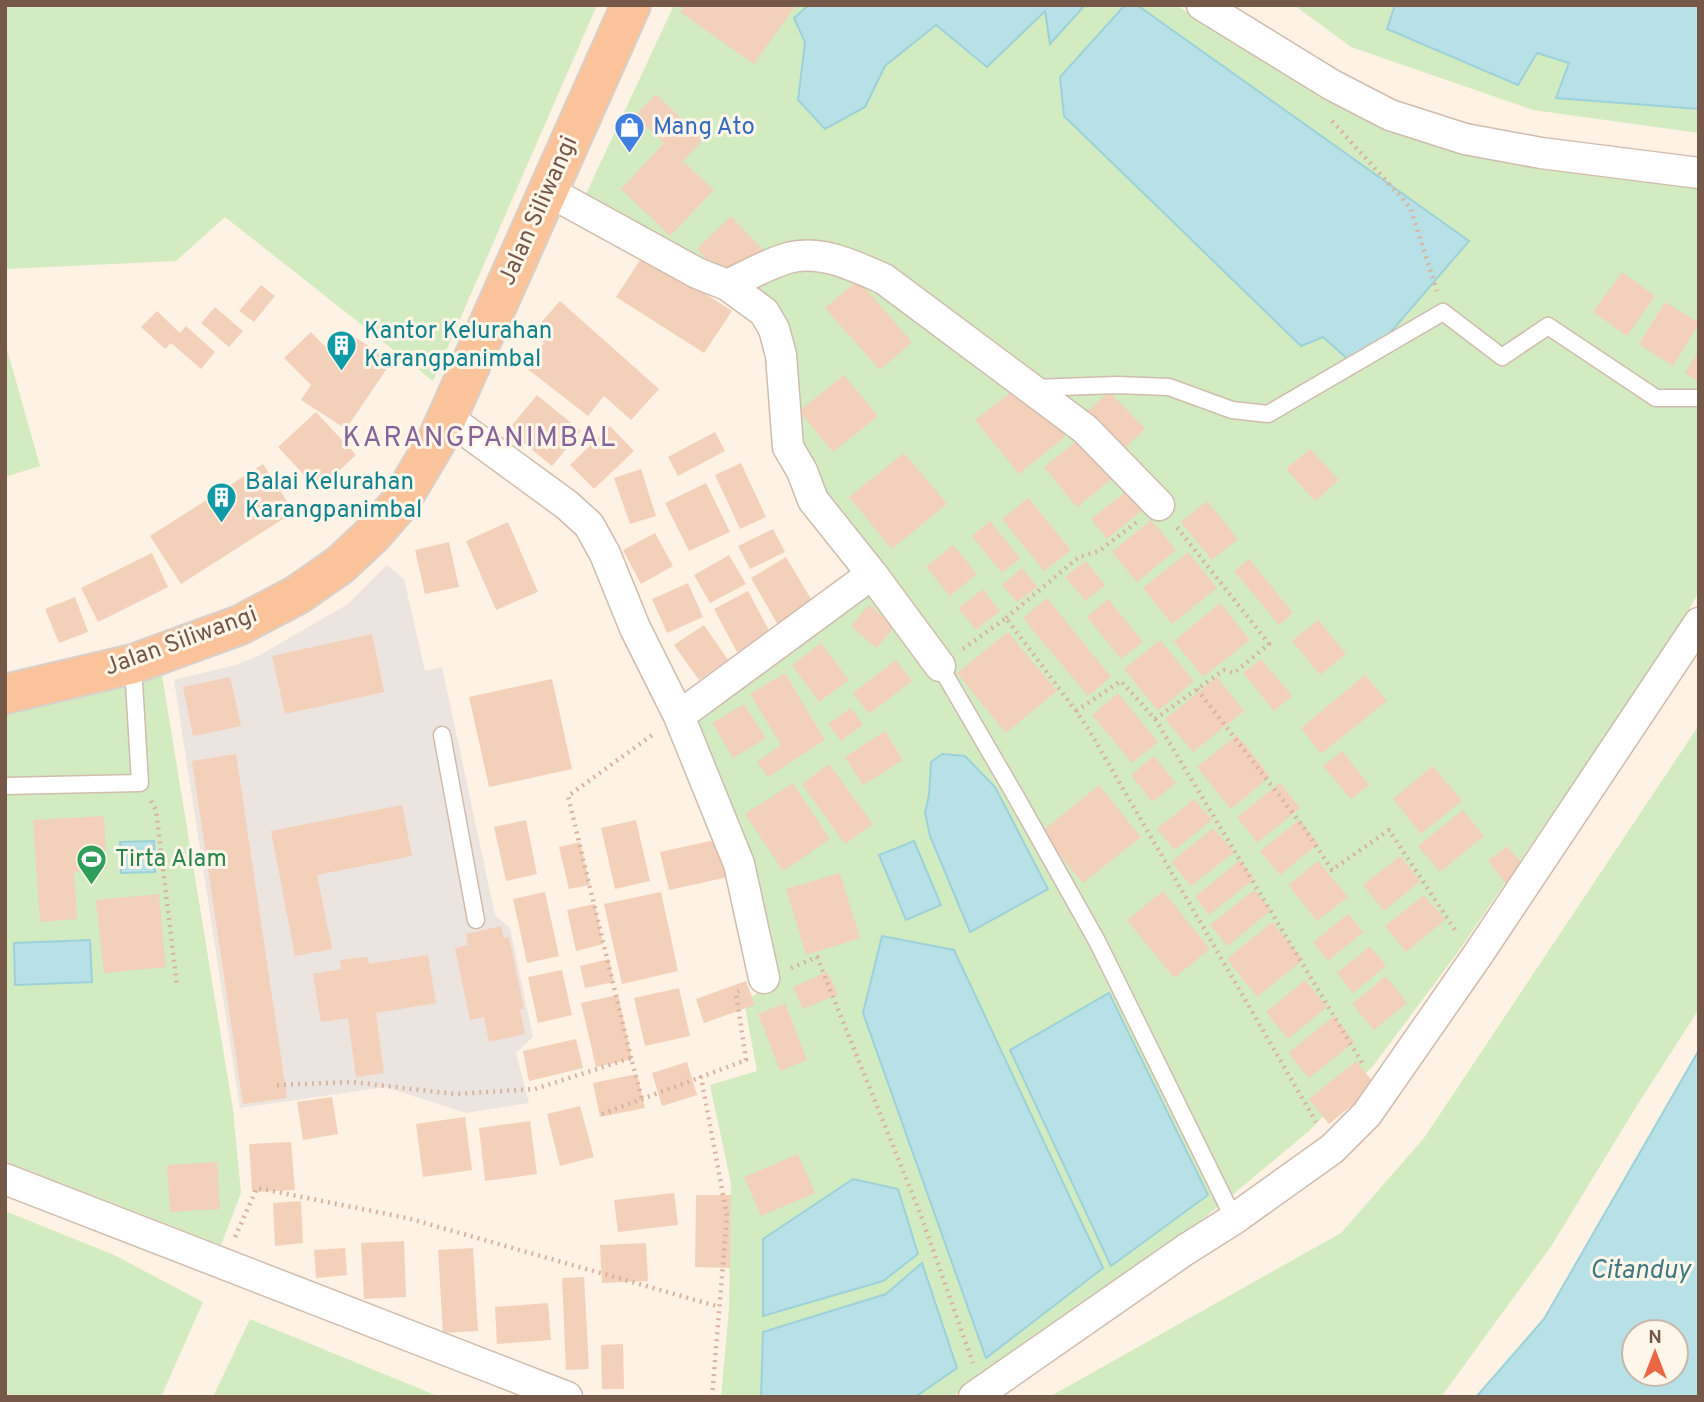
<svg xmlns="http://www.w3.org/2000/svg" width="1704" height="1402" viewBox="0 0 1704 1402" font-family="Overpass,sans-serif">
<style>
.industrial{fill:#ece4de}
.green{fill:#d3ebc1}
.water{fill:#b7e1e7;stroke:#9dd1d9;stroke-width:2;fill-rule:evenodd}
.building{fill:#f3d0ba}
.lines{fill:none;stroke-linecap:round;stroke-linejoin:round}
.service-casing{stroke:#d0bcac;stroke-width:19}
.minor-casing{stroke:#d0bcac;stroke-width:33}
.trunk-casing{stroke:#d9d0cc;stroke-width:42}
.path{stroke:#d8b39d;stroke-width:4.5;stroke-dasharray:2 5;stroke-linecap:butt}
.service{stroke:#fff;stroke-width:16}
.minor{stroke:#fff;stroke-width:30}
.trunk{stroke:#fbc399;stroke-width:38}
.labels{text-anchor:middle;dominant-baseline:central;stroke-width:6;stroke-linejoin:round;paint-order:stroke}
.shop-label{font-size:24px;fill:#366cbe;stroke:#fff6ea;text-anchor:start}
.street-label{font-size:24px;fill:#765848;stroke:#fff6ea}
.culture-label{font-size:24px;fill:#0d838f;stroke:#fff6ea;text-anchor:start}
.leisure-label{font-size:24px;fill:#27864d;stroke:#fff6ea;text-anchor:start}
.water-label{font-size:26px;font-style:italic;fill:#3f7983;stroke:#fff6ea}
.quarter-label{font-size:28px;letter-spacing:2px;fill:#866499;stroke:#fff6ea}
</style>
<rect width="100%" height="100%" fill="#fdf2e3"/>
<path class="industrial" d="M387,565L404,579L425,671L442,667L495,915L510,928L533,1037L516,1053L529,1103L466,1113L386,1087L240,1108L174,680L236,665L260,655L348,604Z"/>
<path class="green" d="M5,5H597L433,381L225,217L176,261L5,269Z
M674,5H1176L1271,67L1386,130L1537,168L1699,188V591L1683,621L1458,952L1373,1066L1309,1131L1225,1201L1179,1238L952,1397H721L729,1309L731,1183L710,1085L757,1071L744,1001L775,983L694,722L890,579L825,496L799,444L795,357L789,326L773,304L585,196Z
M1294,5H1699V133L1533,110L1351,47Z
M5,342L40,466L5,477Z
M162,675L233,1110L241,1193L221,1245L5,1161V710Z
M1699,725V1009L1636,1107L1552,1245L1441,1397H1049L1341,1233L1424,1138Z
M5,1211L114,1255L203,1302L161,1397H5Z
M250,1319L440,1397H213Z"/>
<path class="water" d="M809,5H1085L1050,44L1045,11L987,67L936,25L885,66L865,107L825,129L798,100L805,42L794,18Z
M1125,5H1137L1469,241L1359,369L1323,337L1301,346L1064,116L1060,77Z
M1395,5H1694L1699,7V109L1556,98L1569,63L1537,53L1518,85L1387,29Z
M942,754L965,756L995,787L1048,889L970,932L930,836L925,813L929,795L931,762Z
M154,841L155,872L121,873L120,842Z
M914,841L941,905L906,920L879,855Z
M882,936L954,950L1103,1268L986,1358L863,1013Z
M90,940L92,982L15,985L14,943Z
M1109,993L1208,1195L1111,1266L1010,1050Z
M1699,1050V1397H1476L1544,1319ZM1634,1332H1676V1374H1634Z
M853,1179L898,1189L918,1254L883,1281L763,1316V1239Z
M922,1263L957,1368L915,1397H761L763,1332L886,1294Z"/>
<path class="building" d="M685,5H796L754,64L680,12Z
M656,94L703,140L683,161L714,190L670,236L621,189L664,143L635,116Z
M731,216L762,249L727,282L697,249Z
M644,254L732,311L704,353L616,297Z
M1622,272L1655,296L1627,336L1593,312Z
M858,280L912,342L880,370L825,308Z
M261,285L275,296L254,322L239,311Z
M560,301L659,389L631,420L604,396L588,416L525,367L544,343L532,333Z
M1665,302L1699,323L1673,366L1639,344Z
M215,307L243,331L229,347L201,323Z
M157,311L180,333L186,326L215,352L201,369L171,343L165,349L141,327Z
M311,332L332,354L347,332L392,361L346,429L301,400L311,385L284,358Z
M1699,351V382L1685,373Z
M844,375L878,416L833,452L799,411Z
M1022,383L1066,436L1019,474L975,420Z
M1109,391L1145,429L1115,457L1080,419Z
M537,395L581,431L552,466L508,430Z
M316,412L356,455L318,490L278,447Z
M610,426L634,451L594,489L570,465Z
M715,432L725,451L678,476L668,457Z
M1087,433L1119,473L1077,507L1044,467Z
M1310,449L1339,480L1315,501L1286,469Z
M904,453L947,504L892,549L849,497Z
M741,463L766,517L740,529L715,475Z
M263,464L294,512L181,584L150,536Z
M641,469L656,516L630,524L614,478Z
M706,483L730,532L689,551L665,503Z
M1132,487L1148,506L1107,539L1091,519Z
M1028,498L1071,550L1044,571L1002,519Z
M1207,501L1238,539L1212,560L1181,522Z
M1151,520L1176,550L1137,582L1112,552Z
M990,521L1020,558L1002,573L972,536Z
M508,522L538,592L496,610L466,541Z
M773,529L785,552L750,569L738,546Z
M655,533L673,566L641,584L623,550Z
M449,542L459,587L425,594L415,550Z
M953,545L977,574L950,596L926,567Z
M1188,552L1217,588L1172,624L1143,588Z
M152,553L168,587L98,622L81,588Z
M729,555L746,584L710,603L694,575Z
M786,557L814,604L778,625L751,578Z
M1249,559L1293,613L1279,625L1234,571Z
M1086,561L1105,585L1085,601L1065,577Z
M1022,568L1037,587L1017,602L1002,585Z
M688,583L703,617L667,633L652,599Z
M983,589L1000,611L976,630L958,608Z
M748,591L771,634L737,652L714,609Z
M75,597L88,632L59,643L45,609Z
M1047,598L1111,677L1088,696L1023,618Z
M1108,599L1143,642L1121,659L1087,617Z
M1220,603L1250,640L1203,677L1174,641Z
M869,605L895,627L876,648L851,626Z
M1318,620L1346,654L1320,675L1292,641Z
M704,625L728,660L699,680L674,645Z
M1008,632L1057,691L1006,733L957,673Z
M372,634L384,692L285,714L272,656Z
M1160,640L1194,681L1158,711L1124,669Z
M821,643L849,680L819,702L792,665Z
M1261,659L1292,696L1274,711L1243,673Z
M896,660L912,681L869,714L853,693Z
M785,673L825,740L768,777L757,762L781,745L750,694Z
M1365,675L1387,701L1321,754L1301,728Z
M230,677L241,726L193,736L183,687Z
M1217,677L1244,711L1193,752L1165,719Z
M552,679L572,769L489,787L469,697Z
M1118,693L1158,742L1132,763L1092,715Z
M744,704L766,738L733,758L712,723Z
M851,708L863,725L841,741L828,724Z
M885,731L903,760L863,785L845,757Z
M1237,735L1270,776L1231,809L1197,767Z
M1342,751L1369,785L1351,799L1323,766Z
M236,754L287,1098L243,1104L192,761Z
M1154,756L1176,783L1152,802L1131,775Z
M829,764L873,824L845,844L802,784Z
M1433,766L1462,801L1421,834L1393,799Z
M793,783L830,839L783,871L745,814Z
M1280,783L1300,808L1257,843L1237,817Z
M1099,785L1141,837L1083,883L1041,832Z
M1194,799L1212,820L1174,850L1157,829Z
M402,805L412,856L317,875L332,949L295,956L271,831Z
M1463,810L1484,836L1440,872L1418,846Z
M104,816L107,869L74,872L77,919L40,922L33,820Z
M526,820L537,874L506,881L494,827Z
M636,820L650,881L615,889L601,828Z
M1299,820L1318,844L1280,875L1260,851Z
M1213,828L1234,852L1191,886L1171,862Z
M724,838L733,876L669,890L660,852Z
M580,842L590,885L569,889L559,847Z
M1507,846L1525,867L1506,883L1488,861Z
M1400,856L1420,881L1384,911L1363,885Z
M1240,860L1254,879L1209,915L1195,897Z
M1318,861L1348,897L1317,921L1288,885Z
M840,873L860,938L806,955L786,889Z
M1254,890L1271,910L1228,946L1210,925Z
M1163,891L1210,949L1174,978L1127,920Z
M545,892L559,956L527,963L513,899Z
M661,892L678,971L622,984L604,904Z
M159,894L166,967L104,973L96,900Z
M1424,895L1445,920L1406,952L1385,926Z
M595,904L603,944L576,951L567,910Z
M1348,914L1363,932L1328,961L1313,942Z
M1272,922L1303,960L1257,997L1227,959Z
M501,926L504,938L509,937L524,1009L520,1010L525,1034L489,1042L484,1017L470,1020L455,948L468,945L466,934Z
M1370,946L1386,966L1353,993L1337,973Z
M428,955L436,1003L376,1013L384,1073L356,1077L348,1018L321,1022L313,974L341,969L340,960L368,957L369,964Z
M609,959L614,982L585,988L580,966Z
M562,970L572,1015L538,1023L528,977Z
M827,972L838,994L803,1009L793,987Z
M1386,976L1407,1003L1374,1030L1352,1004Z
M1305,980L1327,1007L1288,1039L1266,1012Z
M746,981L755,1005L704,1023L696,999Z
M679,988L690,1036L645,1046L634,998Z
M618,995L632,1059L596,1067L581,1003Z
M785,1003L807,1060L780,1071L758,1014Z
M1334,1016L1354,1042L1309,1078L1288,1053Z
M576,1039L583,1068L529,1081L523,1051Z
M1356,1061L1376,1086L1329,1124L1309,1099Z
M687,1062L697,1095L662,1106L652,1073Z
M637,1074L645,1108L600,1117L593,1083Z
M332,1097L338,1134L303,1140L297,1102Z
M580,1106L594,1157L560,1166L547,1114Z
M465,1117L472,1170L423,1177L416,1124Z
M530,1121L537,1174L485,1181L479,1128Z
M291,1142L295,1190L252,1192L249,1144Z
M798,1154L815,1193L761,1216L744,1177Z
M217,1162L220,1209L170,1212L167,1165Z
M674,1193L678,1225L618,1232L614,1200Z
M696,1195H731L730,1268L695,1267Z
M301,1201L303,1243L275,1246L273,1203Z
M404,1241L406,1297L364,1299L361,1243Z
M646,1243L648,1281L602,1283L600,1245Z
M345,1248L347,1275L316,1278L314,1250Z
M473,1248L478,1331L443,1333L438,1250Z
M584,1277L589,1369L566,1370L562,1278Z
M548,1303L551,1340L497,1344L495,1307Z
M623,1344L624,1389H602L601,1345Z"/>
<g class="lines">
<defs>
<path id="service" d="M1033,388L1117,385L1169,387L1232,410L1268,414L1443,312L1502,357L1548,326L1656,398H1699
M940,666L1015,795L1097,941L1234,1219
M442,735L476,920
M5,786L140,783L133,665"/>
<path id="minor" d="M1202,5L1332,85L1390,115L1465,139L1541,153L1699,173
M548,191L697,273L727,285L764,312L774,329L781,355L788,447L802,471L813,500L872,574L940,666
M727,285C747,276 767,264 788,258C820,249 855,266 884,279L1085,429L1159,505
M448,418L567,505L589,525L605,554L635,628L679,716L739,864L764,978
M679,716L872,574
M5,1179L567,1397
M974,1397L1185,1250L1234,1219L1332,1149L1367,1114L1479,953L1699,623"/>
<path id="trunk" d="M5,694L133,664L240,625L297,595L340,565L372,535L399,504L438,438L631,5"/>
</defs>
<use href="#service" class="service-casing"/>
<use href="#minor" class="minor-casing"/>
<use href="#trunk" class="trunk-casing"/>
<path class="path" d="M1332,121L1410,207L1437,291
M1006,618L1079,557L1099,551L1137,522
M963,649L1006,618L1076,711L1089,730L1316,1122
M1197,689L1305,829L1332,870L1389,830L1457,933
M1076,711L1121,681L1155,719L1224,670L1234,673L1269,644L1176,526
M1155,719L1364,1066
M151,801L156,810L177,986
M791,968L817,957L920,1213L973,1363
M631,1058L568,796L655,733
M277,1085L352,1082L455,1094L535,1089L631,1058L642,1099
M602,1114L701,1077
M235,1237L257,1188L407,1218L720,1307
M712,1397L727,1216L701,1077L746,1060L736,993L739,991"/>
<use href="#service" class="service"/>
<use href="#minor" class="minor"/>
<use href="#trunk" class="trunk"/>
</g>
<defs>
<symbol id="shop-pin" viewBox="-11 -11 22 30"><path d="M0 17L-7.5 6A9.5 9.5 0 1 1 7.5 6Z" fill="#3f7fe0" stroke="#fff6ea"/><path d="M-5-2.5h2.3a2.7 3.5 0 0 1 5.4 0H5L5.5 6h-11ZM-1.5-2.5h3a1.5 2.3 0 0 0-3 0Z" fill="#fff"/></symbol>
<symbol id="building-pin" viewBox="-11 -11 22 30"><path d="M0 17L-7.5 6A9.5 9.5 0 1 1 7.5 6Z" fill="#0f9aa8" stroke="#fff6ea"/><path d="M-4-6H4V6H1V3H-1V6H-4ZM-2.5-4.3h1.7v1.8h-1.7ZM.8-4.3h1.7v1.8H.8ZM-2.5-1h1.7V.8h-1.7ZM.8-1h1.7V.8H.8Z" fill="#fff"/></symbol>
<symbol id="stadium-pin" viewBox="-11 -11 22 30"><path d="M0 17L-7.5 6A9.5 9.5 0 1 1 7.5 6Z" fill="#2e9e5b" stroke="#fff6ea"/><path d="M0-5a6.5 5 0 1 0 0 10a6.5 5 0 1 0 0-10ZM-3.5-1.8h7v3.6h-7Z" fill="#fff"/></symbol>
</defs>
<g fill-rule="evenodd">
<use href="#shop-pin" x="612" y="110" width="35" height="47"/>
<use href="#building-pin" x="324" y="328" width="35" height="47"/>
<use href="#building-pin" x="204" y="480" width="35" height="47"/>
<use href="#stadium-pin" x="74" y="842" width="35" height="47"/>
</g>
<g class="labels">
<g class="shop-label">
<text x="653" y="128">Mang Ato</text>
</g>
<g class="street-label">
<text transform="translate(539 211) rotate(-66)">Jalan Siliwangi</text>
<text transform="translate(181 642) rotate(-20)">Jalan Siliwangi</text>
</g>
<g class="culture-label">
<text x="364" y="332">Kantor Kelurahan<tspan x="364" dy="28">Karangpanimbal</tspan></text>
<text x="245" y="483">Balai Kelurahan<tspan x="245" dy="28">Karangpanimbal</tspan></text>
</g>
<g class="leisure-label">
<text x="115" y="860">Tirta Alam</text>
</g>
<g class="water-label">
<text x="1640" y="1271">Citanduy</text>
</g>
<g class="quarter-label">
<text x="480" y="439">KARANGPANIMBAL</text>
</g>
</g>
<rect width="1704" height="1402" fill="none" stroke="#765848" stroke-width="14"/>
<g transform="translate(1655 1353)"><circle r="33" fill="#fff6ea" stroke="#c8b7a9" stroke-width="2"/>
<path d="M0-5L12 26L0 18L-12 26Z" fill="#ea6745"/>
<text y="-10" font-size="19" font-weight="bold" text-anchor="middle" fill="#765848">N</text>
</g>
</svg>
